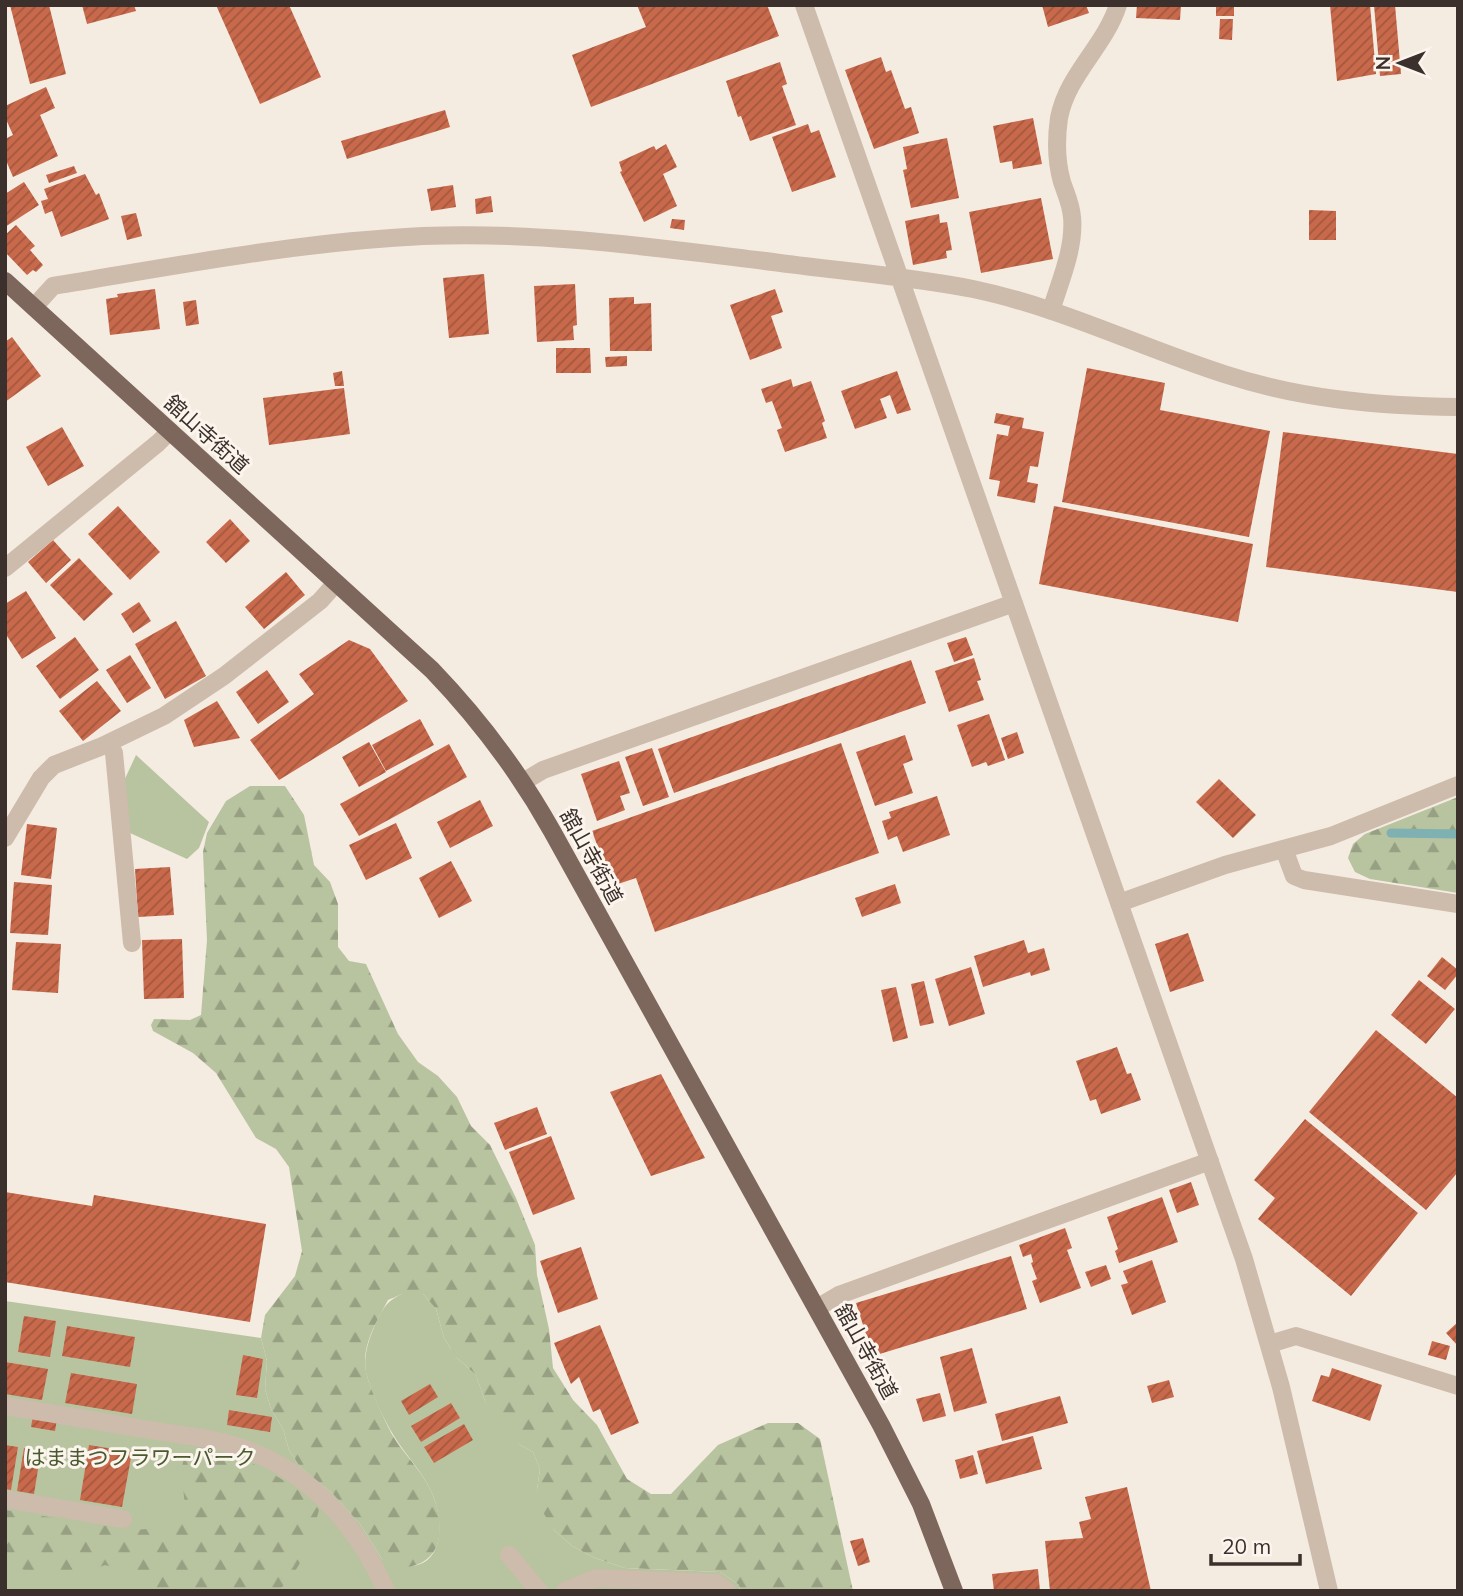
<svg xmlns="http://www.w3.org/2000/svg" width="1463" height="1596" viewBox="0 0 1463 1596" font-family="Mulish,'Noto Sans JP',sans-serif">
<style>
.green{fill:#b8c4a0}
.forest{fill:url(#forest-firs)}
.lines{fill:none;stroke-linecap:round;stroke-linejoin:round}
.stream{stroke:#7fb0b2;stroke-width:9}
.building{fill:url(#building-hatch)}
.minor{stroke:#cdbbac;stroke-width:18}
.major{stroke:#7d675c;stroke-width:18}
.labels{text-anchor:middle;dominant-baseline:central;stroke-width:6;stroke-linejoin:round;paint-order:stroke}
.street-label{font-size:21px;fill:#3b302b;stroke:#fbf5ee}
.park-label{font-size:21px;fill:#4a5a2e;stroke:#fbf5ee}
</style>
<defs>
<pattern id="forest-firs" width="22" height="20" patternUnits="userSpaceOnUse" patternTransform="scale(1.75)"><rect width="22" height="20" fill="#b8c4a0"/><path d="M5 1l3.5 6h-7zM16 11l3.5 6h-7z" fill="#97a083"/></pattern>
<pattern id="building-hatch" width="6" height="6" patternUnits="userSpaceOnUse" patternTransform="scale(1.75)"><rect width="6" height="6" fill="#c8694b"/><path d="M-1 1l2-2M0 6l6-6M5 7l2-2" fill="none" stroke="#a4573f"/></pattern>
</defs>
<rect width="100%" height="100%" fill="#f4ebe1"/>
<path class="green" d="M136,755L209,822L199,848L187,859L130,833L123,783Z
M402,1294H423L436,1309L444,1338L456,1357L476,1375L485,1401L520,1445L533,1452L540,1469L537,1489L554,1530L572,1546L595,1558L625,1568L720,1572L739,1585L740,1591H5V1301L261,1338L267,1361L265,1389L271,1409L283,1429L289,1450L300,1467L332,1493L360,1524L382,1559C390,1561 404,1567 413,1566C448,1561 442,1511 430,1489C421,1470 405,1454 394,1436C383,1418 371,1393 366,1372C363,1356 369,1339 375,1325C382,1310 386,1301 402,1294Z"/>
<path class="forest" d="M250,786H285L304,815L314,865L330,882L338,904V947L349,961L366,964L398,1034L418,1062L438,1076L457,1097L471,1126L490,1145L516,1198L535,1245L537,1275L549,1329L553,1368L573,1400L597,1425L627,1479L651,1494H671L718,1445L768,1423H798L820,1439L853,1591H740L739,1585L720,1572L625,1568L595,1558L572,1546L554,1530L541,1509L537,1489L540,1469L533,1452L520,1445L499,1427L485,1401L476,1375L456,1357L444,1338L436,1309L423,1294H402L388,1300C377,1321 361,1346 366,1371C369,1388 385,1421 393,1436C404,1454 421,1470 430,1489C440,1508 447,1544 427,1559C419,1566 407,1567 397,1569L382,1559L360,1524L332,1493L300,1467L289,1450L283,1429L271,1409L265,1389L267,1361L261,1338L265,1315L295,1276L302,1251L289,1167L276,1149L256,1138L216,1073L193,1053L153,1031L151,1025L154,1019L190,1020L201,1015L207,940L203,852L207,833L226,801Z
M1458,797V893L1370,879L1355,872L1348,858L1353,844L1365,834Z
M202,1446C247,1457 283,1477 320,1506C312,1537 303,1569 278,1591H131L132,1587L122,1570L105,1565C75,1577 34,1577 5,1563V1510L131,1530L165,1528L186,1514L181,1470L185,1455Z"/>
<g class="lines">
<path class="stream" d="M1391,833L1458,834"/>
</g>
<path class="building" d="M10,5H49L66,74L30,84Z
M82,5H134L136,11L87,24Z
M216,5H289L321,77L260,104Z
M637,5H767L779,36L591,107L572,55L646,27Z
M1042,5H1086L1089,13L1048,27Z
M1137,5H1181L1180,20L1136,18Z
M1216,5H1234V16H1216Z
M1330,5H1370L1376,74L1337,81Z
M1374,5H1395L1401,74L1380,76Z
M1220,19H1233L1232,40L1219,39Z
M881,57L886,72L891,70L905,109L911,107L919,133L874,149L845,70Z
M780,62L787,84L782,86L796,125L750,141L741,116L738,117L726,81Z
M46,87L55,108L40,115L58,156L13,177L5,158V139L13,135L5,117V106Z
M445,110L450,127L347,159L341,141Z
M1033,118L1042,164L1013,169L1012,161L1000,163L993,126Z
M808,124L811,133L819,130L836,177L792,192L772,137Z
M947,138L959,198L911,208L903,170L907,169L903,147Z
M666,144L677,167L663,174L677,206L644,222L620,172L622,171L619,162L654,146L656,150Z
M74,166L77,173L49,183L46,175Z
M85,174L96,195L99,193L109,219L61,237L52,211L45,214L41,201L48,199L44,189Z
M24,182L39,205L5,227V194Z
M453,185L456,207L431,211L427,189Z
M491,196L493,212L476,214L475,199Z
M1041,198L1053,259L981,273L969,212Z
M1309,210L1336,211V240H1309Z
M136,213L142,236L127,240L121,216Z
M939,214L940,223L947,222L952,250L946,251L947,258L913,265L905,221Z
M672,219L685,220L684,230L670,228Z
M16,225L35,246L30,250L43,265L36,272L33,270L27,275L5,252V235Z
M484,274L489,334L449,338L443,278Z
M575,284L577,325L573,326L574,340L537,342L534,286Z
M155,289L160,329L110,335L106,299L118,297L117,294Z
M775,289L783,312L771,316L782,348L750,360L730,305Z
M634,297V304L651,303L652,351H610L609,298Z
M196,300L199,324L186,326L183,302Z
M12,337L41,376L5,402V342Z
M556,348H590L591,373H556Z
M627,356V366L606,367L605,357Z
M1087,368L1165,383L1160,410L1270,431L1249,537L1062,502Z
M342,371L344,386H335L333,373Z
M897,371L911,410L897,414L890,395L880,399L887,418L855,429L841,391Z
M791,379L793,387L811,381L825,421L822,423L827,438L785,452L777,430L782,428L772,401L766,403L761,389Z
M344,388L350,434L269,445L263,398Z
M996,413L1024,418L1022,428L1044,432L1038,467L1030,466L1027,482L1038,484L1035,503L997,496L1000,481L989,479L997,434L1008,436L1010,426L994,423Z
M62,427L84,466L48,486L26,447Z
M1283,432L1458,454V592L1266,567Z
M118,506L160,552L130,580L88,534Z
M1054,506L1253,544L1238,622L1039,584Z
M230,519L250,541L226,563L206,542Z
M53,540L71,560L46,583L28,562Z
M79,558L113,594L84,621L50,585Z
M286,572L305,595L264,629L245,607Z
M26,591L56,638L22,659L5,633V604Z
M139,602L151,621L133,633L121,614Z
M176,621L206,676L165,699L135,644Z
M75,637L99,670L60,699L36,666Z
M966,637L973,655L954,662L947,643Z
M349,640L370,649L408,701L279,780L250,740L314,694L299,674Z
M130,655L151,688L127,703L106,670Z
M974,658L981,680L977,681L984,700L949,712L935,671Z
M911,660L926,703L674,793L658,749Z
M267,670L289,702L258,724L236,692Z
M97,681L121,711L83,741L59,711Z
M217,701L240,738L194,747L184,720Z
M989,714L1005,760L988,766L986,762L972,767L957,725Z
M420,719L434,745L386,771L372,745Z
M1017,732L1024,753L1008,759L1001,738Z
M905,735L913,760L903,764L913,793L875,806L856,752Z
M369,742L386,772L359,787L342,757Z
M841,743L879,853L655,932L636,878L612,886L592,831Z
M449,744L467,777L359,836L340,804Z
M652,748L669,797L643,806L625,757Z
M619,761L630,793L620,796L625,810L597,821L581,774Z
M1219,779L1256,815L1233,838L1196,802Z
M937,796L950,835L903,852L897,836L888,840L882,821L891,818L889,812Z
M480,800L493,826L450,848L437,822Z
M396,823L412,858L366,880L349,845Z
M27,824L57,828L51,879L21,875Z
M451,861L472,901L439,918L419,878Z
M170,867L174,915L138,917L135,869Z
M14,882L52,885L48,935L10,933Z
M895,884L901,903L862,917L855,898Z
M1188,933L1204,981L1170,992L1155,944Z
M182,939L184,998L144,999L142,940Z
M1024,940L1028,953L1044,948L1050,970L1031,976L1030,972L983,987L974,956Z
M16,942L61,944L58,993L12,990Z
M1442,957L1458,970V974L1445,990L1427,976Z
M971,967L985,1014L949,1026L935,979Z
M1419,980L1455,1009L1426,1044L1391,1015Z
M924,981L934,1023L920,1026L911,984Z
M896,987L908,1038L893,1042L881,990Z
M1376,1030L1458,1098V1172L1426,1210L1309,1112Z
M1117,1047L1127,1074L1131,1073L1141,1100L1101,1114L1096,1099L1090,1101L1076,1061Z
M661,1074L705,1158L651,1176L610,1092Z
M537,1107L547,1134L505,1150L494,1123Z
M1305,1119L1418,1213L1351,1296L1258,1219L1275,1198L1254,1180Z
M551,1136L575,1199L533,1215L509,1152Z
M1191,1182L1199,1205L1177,1213L1169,1190Z
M5,1192L92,1206L94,1195L266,1224L250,1322L5,1282Z
M1162,1197L1178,1242L1119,1263L1115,1251L1118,1249L1107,1217Z
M1065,1228L1072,1248L1067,1250L1081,1288L1040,1303L1032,1281L1037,1279L1031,1263L1033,1262L1031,1254L1023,1257L1019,1245Z
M581,1247L598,1299L558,1313L540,1261Z
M1011,1256L1027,1309L873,1356L856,1303Z
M1152,1260L1166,1302L1132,1315L1121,1285L1128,1283L1123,1271Z
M1106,1265L1111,1279L1091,1287L1085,1272Z
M24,1316L56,1321L50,1357L18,1352Z
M1458,1322V1346L1446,1333Z
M600,1325L639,1423L611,1435L600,1409L593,1412L579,1377L571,1384L554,1343Z
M67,1326L135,1337L130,1367L62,1356Z
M1432,1341L1450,1346L1446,1360L1428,1355Z
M972,1348L987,1403L954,1412L940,1357Z
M243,1355L263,1359L257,1398L236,1395Z
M5,1362L48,1369L42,1400L5,1394Z
M1332,1368L1382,1385L1370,1421L1312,1401L1321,1375L1329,1377Z
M71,1373L137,1384L132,1414L65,1403Z
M1169,1380L1174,1397L1152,1403L1147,1386Z
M430,1384L438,1397L409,1415L401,1401Z
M940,1393L946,1416L923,1422L916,1399Z
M1060,1396L1068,1423L1002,1441L995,1414Z
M451,1403L460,1418L421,1442L411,1426Z
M229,1410L272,1417L270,1432L227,1425Z
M33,1415L57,1419L55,1431L31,1427Z
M464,1424L473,1440L434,1463L424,1447Z
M1033,1436L1042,1469L986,1484L977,1451Z
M5,1445L18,1447L11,1490L5,1489Z
M89,1445L132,1452L122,1507L80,1500Z
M24,1448L41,1451L34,1494L17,1491Z
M973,1455L978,1474L960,1479L955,1460Z
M1127,1487L1151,1591H1050L1045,1541L1083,1538L1079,1522L1091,1519L1085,1497Z
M863,1538L870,1562L858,1566L850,1541Z
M1038,1569L1040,1591H994L992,1574Z"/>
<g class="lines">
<path class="minor" d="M804,5L1244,1259L1281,1387L1329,1591
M34,307L53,286C176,266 298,242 423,236C541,231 657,248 773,262C839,271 907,276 973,289C1060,307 1140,347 1224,374C1300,399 1378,406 1458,407
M1051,311C1060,281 1075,248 1072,217C1071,204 1066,194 1062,182C1056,161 1056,139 1059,118C1067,75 1105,46 1118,5
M5,568L158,443L170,431
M109,743L114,753L132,943
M523,782L543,770L1014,603
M5,838L41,778L54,765L100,747L164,716L224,676L320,601L336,583
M1284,849L1294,876L1304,880L1458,904
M1119,903L1225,865L1331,836L1458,785
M817,1308L839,1295L1210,1161
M1270,1344L1296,1336L1458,1386
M5,1406C51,1413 97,1421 143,1429C169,1433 196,1436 222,1442C300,1461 355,1519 386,1591
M5,1499L123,1519
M509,1555L539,1591
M565,1591L596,1578L717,1583L727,1591"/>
<path class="major" d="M5,281L432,670C479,719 519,772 552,831L881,1425L921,1504L954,1591"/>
</g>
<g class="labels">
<g class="street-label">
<text transform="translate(207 434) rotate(42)">舘山寺街道</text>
<text transform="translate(592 856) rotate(61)">舘山寺街道</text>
<text transform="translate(867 1351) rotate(61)">舘山寺街道</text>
</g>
<g class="park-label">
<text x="140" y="1457">はままつフラワーパーク</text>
</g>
</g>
<rect width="1463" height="1596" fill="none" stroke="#3b302b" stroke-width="14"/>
<g transform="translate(1400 63) rotate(270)" stroke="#fbf5ee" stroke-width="5" paint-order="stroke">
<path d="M0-5L12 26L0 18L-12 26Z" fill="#3b302b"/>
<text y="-10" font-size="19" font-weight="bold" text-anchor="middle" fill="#3b302b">N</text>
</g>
<path d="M1211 1554v10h89v-10" fill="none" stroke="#3b302b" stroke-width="3.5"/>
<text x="1222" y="1554" font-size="21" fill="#3b302b" stroke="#fbf5ee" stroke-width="5" paint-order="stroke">20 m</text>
</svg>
